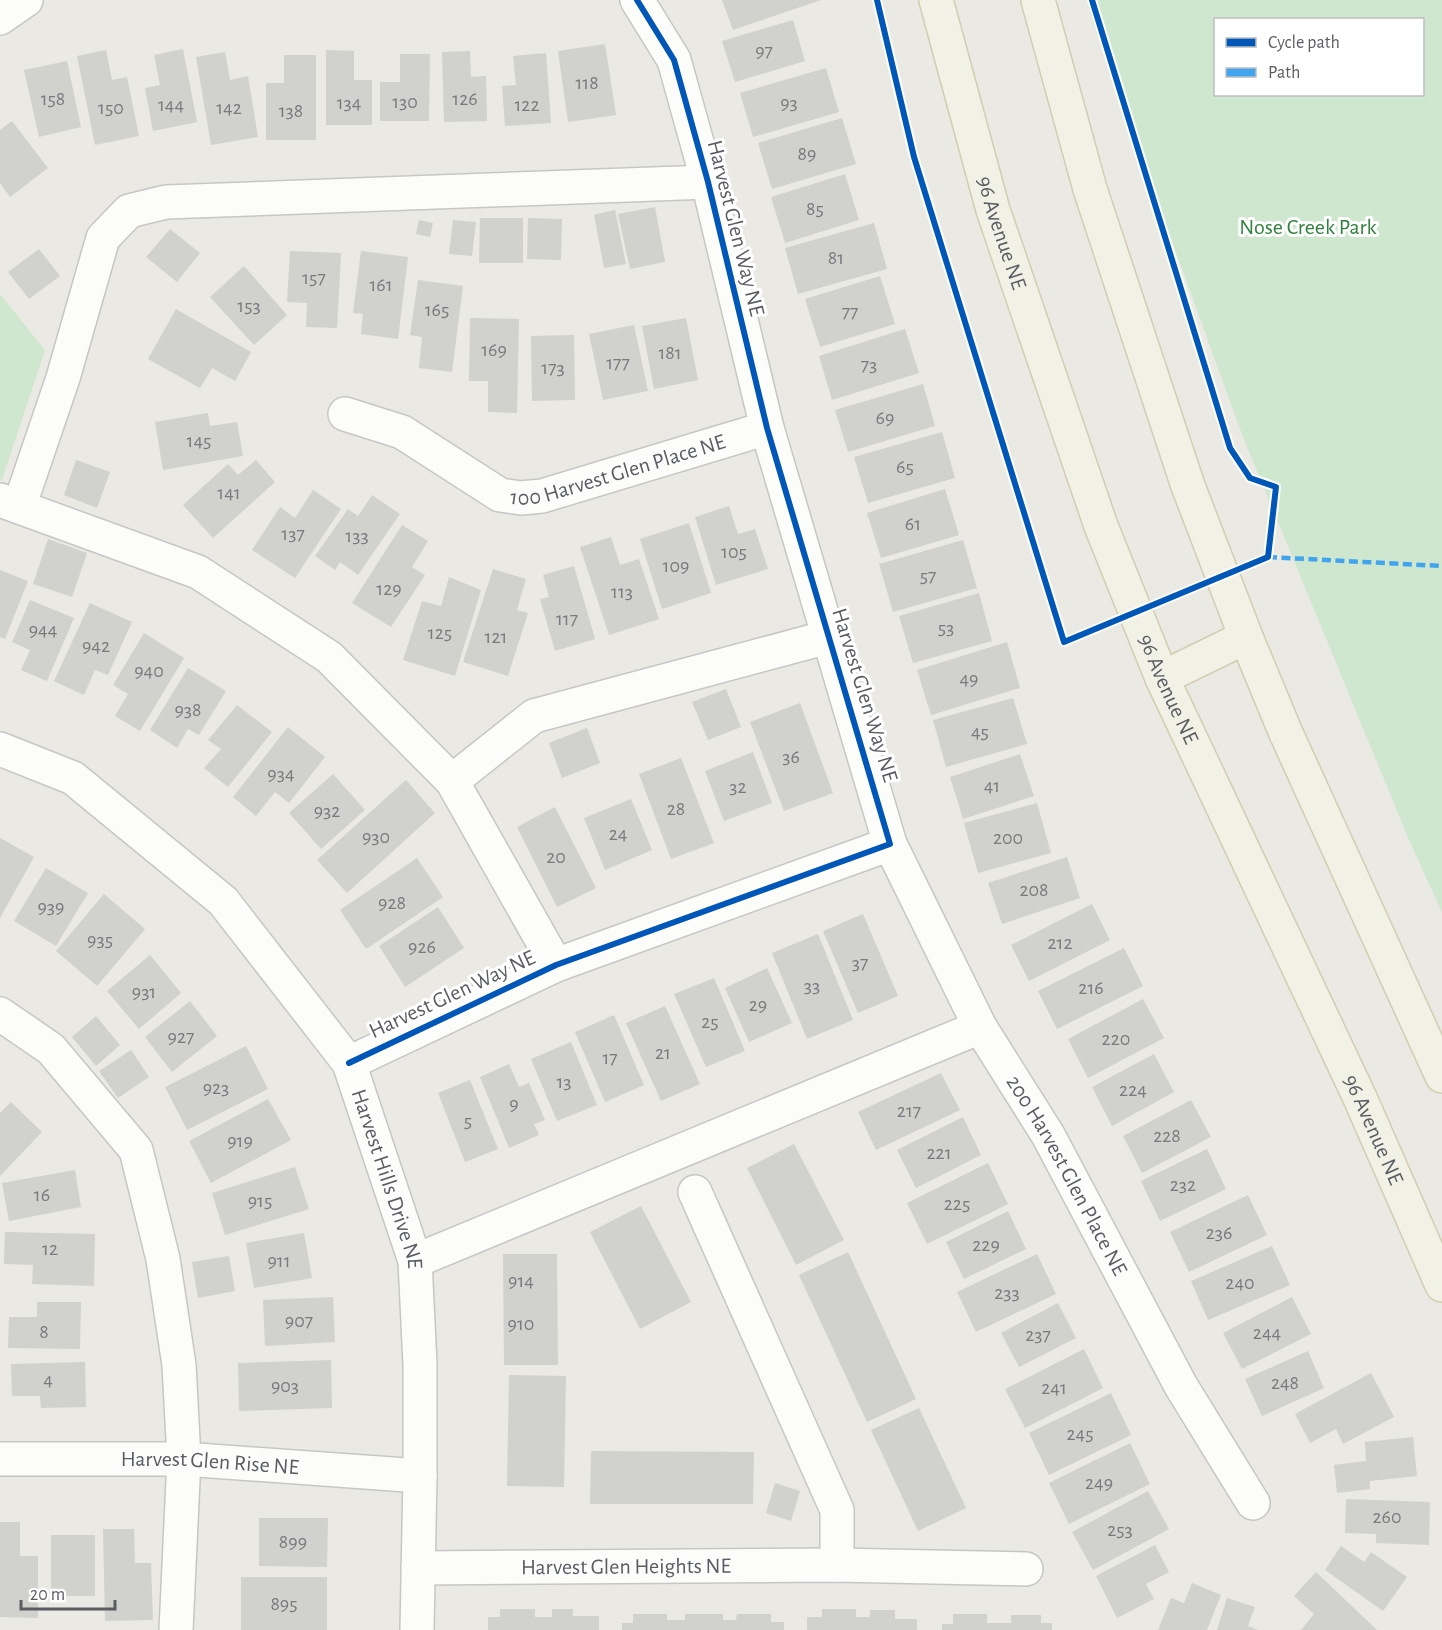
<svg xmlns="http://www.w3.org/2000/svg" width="1442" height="1630" viewBox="0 0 1442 1630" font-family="'Alegreya Sans',sans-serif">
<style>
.park{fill:#d0e7cf;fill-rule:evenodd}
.building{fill:#d1d1cd}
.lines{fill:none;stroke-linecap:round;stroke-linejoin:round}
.minor-casing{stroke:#c6c7c5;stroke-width:36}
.major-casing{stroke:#d3cdaf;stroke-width:36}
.minor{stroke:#fcfcfb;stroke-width:33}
.major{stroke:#f2f1e6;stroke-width:33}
.quiet{stroke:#40a5ee;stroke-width:4.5;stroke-dasharray:9 4.5;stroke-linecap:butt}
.cycleway-casing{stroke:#fff;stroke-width:10}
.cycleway{stroke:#0057b8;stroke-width:6}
.labels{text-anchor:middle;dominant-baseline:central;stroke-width:6;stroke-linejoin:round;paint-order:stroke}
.number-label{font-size:20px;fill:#787a7e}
.park-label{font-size:22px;fill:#2f833c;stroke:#fff}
.street-label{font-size:22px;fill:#595c62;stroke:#fff}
</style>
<rect width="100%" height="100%" fill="#eae9e3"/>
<path class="park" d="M1087,0H1442V912L1409,840L1241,432L1093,23ZM1216,20H1422V94H1216Z
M0,294L45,350L2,480L0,479Z"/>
<path class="building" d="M722,0H821L733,30Z
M793,20L805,61L735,82L722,41Z
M605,44L616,115L568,122L558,51Z
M183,49L197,122L153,131L145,88L160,85L154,55Z
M106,50L112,80L127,77L139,136L95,145L77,56Z
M326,50L354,51V80H372V125H326Z
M470,51L471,77L486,76L487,121L444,122L442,52Z
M225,52L230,80L248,76L258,137L211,145L196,57Z
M546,53L551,123L505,126L502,86L516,85L513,56Z
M400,54H430L429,121H380V82H400Z
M284,55H316V140H266V83H284Z
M67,61L81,127L39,137L24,70Z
M826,68L839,112L753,137L740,93Z
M842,118L856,164L772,189L758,143Z
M12,121L48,168L10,197L0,183V130Z
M845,174L859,220L785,243L771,197Z
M655,207L665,262L630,269L618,214Z
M615,210L626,264L604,268L594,215Z
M480,218H523V263H479Z
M528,218L562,219L561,260L527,259Z
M419,220L433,223L430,237L416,234Z
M453,220L476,222L472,256L449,254Z
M874,223L887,269L798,294L785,248Z
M170,229L200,253L177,282L146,257Z
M39,249L60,276L29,299L8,272Z
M290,251L341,253L337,328L306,327L307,303L287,302Z
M361,251L408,257L398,339L361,334L363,314L353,313Z
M244,266L287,315L254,345L210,297Z
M880,276L895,324L820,347L805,299Z
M418,280L463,286L452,372L419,368L422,337L410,335Z
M176,309L251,352L235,381L212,368L200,388L148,359Z
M470,318L519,319L517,413L488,412V381H469Z
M686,318L698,380L654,389L642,326Z
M634,325L648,391L603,400L589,334Z
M905,329L919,373L832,400L819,356Z
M574,335L575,400L532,401L531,336Z
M923,384L935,426L848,452L835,410Z
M208,413L210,426L237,422L243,456L163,470L155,422Z
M942,432L955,478L868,503L854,457Z
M76,460L110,472L97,508L64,495Z
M256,460L275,482L213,538L183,505L228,464L238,475Z
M945,489L959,535L881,558L867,513Z
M313,490L341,509L295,578L252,550L280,507L295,518Z
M372,495L400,514L358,575L340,562L335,570L315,556L348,509L358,516Z
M729,506L738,534L755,529L768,569L716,585L695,517Z
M689,523L711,593L662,609L640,539Z
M402,525L428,541L412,567L425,575L391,627L352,603Z
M611,537L620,565L639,559L659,619L609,635L580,547Z
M48,539L87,553L72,597L33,584Z
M963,540L977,588L893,612L879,564Z
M574,566L595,639L555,651L540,599L549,597L543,575Z
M493,569L526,579L517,610L528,613L508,676L463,662Z
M0,570L28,581L5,639L0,637Z
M449,577L481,590L455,676L403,660L422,601L441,606Z
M979,593L992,641L913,663L899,616Z
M30,600L74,618L47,681L21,670L30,650L12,642Z
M90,603L132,622L108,675L95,670L84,695L54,681Z
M144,633L184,658L140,731L115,716L128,694L113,685Z
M1007,642L1020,688L931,715L917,670Z
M188,668L226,691L199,735L188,729L177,748L150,730Z
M726,689L741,727L708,740L692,702Z
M1013,698L1027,744L946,767L933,720Z
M800,703L833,793L784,811L750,722Z
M237,705L272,732L228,787L204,768L221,749L208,740Z
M288,727L325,757L289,803L275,792L256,816L233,797Z
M587,728L600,763L562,778L549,743Z
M753,752L772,803L724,821L705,771Z
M1020,754L1034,796L963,819L950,777Z
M681,758L714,843L671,859L639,774Z
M333,774L365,810L321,849L289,813Z
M406,780L435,813L347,893L317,860Z
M631,799L652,850L605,870L584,818Z
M1037,803L1051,853L978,873L964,823Z
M555,807L596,888L557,907L517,827Z
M0,838L34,857L0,918Z
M1067,857L1080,898L1002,924L988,883Z
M417,858L443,897L366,949L340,910Z
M46,868L88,893L56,946L14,921Z
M104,894L145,929L97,986L56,951Z
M1092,904L1110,940L1029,981L1011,945Z
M438,907L464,948L405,987L379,946Z
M863,914L898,996L858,1013L823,931Z
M818,934L853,1020L807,1039L772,953Z
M1124,948L1143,986L1057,1029L1038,991Z
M150,955L181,993L139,1029L107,991Z
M767,968L792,1023L749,1042L725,988Z
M714,978L745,1051L706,1067L674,994Z
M1143,999L1164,1038L1088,1078L1068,1039Z
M190,1001L217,1036L172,1072L145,1037Z
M665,1006L700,1084L661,1101L626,1023Z
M614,1015L644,1085L605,1102L575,1032Z
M96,1016L120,1045L96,1066L72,1037Z
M571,1042L597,1105L557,1121L531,1059Z
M246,1046L268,1089L187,1130L165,1087Z
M131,1050L149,1077L118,1098L99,1071Z
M1154,1054L1174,1092L1112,1126L1092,1087Z
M509,1064L519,1087L529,1083L545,1120L534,1124L539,1135L509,1148L480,1077Z
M941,1073L960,1110L876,1150L858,1112Z
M470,1080L498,1149L465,1162L438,1093Z
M268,1099L291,1140L211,1183L189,1141Z
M1191,1100L1211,1137L1142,1173L1123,1136Z
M11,1102L42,1132L0,1176V1113Z
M963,1117L981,1155L916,1188L897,1150Z
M794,1144L844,1240L796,1265L747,1168Z
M1207,1149L1226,1189L1160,1221L1141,1181Z
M988,1163L1008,1204L927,1244L907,1203Z
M295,1167L309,1209L225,1235L212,1193Z
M75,1170L81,1207L9,1221L2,1183Z
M1248,1195L1267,1235L1189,1272L1170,1232Z
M641,1206L691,1302L640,1329L590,1232Z
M1008,1211L1026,1249L964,1279L946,1242Z
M5,1232L95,1234L94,1286L32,1284L33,1265L4,1264Z
M304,1233L312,1278L254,1288L246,1243Z
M1272,1246L1290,1285L1208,1320L1191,1281Z
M848,1252L916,1399L867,1422L799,1275Z
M503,1254H557L558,1365H504Z
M1037,1254L1056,1294L976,1332L957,1292Z
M229,1256L235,1291L198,1298L192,1262Z
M333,1297L335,1342L265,1346L263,1300Z
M1292,1297L1311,1334L1242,1369L1223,1333Z
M37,1302H81L80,1349L8,1348L9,1317H37Z
M1058,1303L1076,1338L1019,1367L1001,1333Z
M1084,1349L1103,1388L1025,1428L1005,1389Z
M1308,1351L1324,1388L1262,1416L1245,1379Z
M331,1360L332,1408L239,1411L238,1363Z
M85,1362L86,1407L41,1408L40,1396H12L11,1364Z
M1371,1373L1394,1417L1343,1444L1336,1429L1310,1443L1295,1414Z
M509,1375L566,1376L564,1487L507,1486Z
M1111,1393L1131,1435L1049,1475L1029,1433Z
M919,1408L966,1508L918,1531L871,1430Z
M1413,1437L1417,1476L1370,1481V1489L1337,1493L1334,1465L1366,1461L1365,1442Z
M1130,1443L1150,1484L1069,1524L1049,1483Z
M591,1451L754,1452L753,1504H590Z
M775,1483L800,1491L791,1521L766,1513Z
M1148,1491L1169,1529L1093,1570L1072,1532Z
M1346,1499L1430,1502L1429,1545L1376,1543V1534L1345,1533Z
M259,1518H328L327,1567L259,1566Z
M0,1522H20V1556H38V1618L0,1617Z
M103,1529H134L135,1563H151L153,1620L105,1621Z
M51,1535H95V1596H51Z
M1155,1545L1169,1572L1146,1584L1154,1599L1117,1618L1096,1576Z
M1341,1546L1364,1562L1371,1552L1407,1577L1383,1611L1325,1570Z
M1316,1572L1377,1630H1301L1314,1614L1294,1596Z
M241,1577H327V1630H241Z
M1192,1583L1221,1595L1207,1630H1158L1171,1598L1184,1603Z
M1227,1598L1255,1607L1248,1626L1258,1630H1217Z
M500,1609H535V1617H552V1609H573V1616H599V1630H488V1617H500Z
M822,1609H856V1617H870V1610H895V1619H917V1630H807V1617H822Z
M633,1614H667V1620H685V1614H723V1620H736L737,1614H771V1622H784V1630H622V1623H633Z
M953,1614H987V1623H1011V1615H1041V1623H1052V1630H942V1624H953Z"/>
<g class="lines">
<defs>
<g id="minor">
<path d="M0,18L26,0"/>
<path id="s1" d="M345,414L402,432L500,495L521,498L542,496L767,428"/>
<path d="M0,500L198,572L329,657L452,781L556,965"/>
<path d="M19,507L63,378L103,238L129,211L166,202L708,182"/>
<path id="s2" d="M0,749L73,778L223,901L349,1063L415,1261L420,1364V1476L417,1630"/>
<path d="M452,781L534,716L828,637"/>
<path id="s3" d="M890,844L980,1027L1048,1135L1181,1386L1253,1503"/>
<path d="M0,1014L51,1049L136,1150L163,1259L179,1365L184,1459L176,1630"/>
<path d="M349,1063L556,965L890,844L767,428L708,182L674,60L637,0"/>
<path d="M695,1192L837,1510V1565"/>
<path d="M415,1261L980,1027"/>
<path id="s4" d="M0,1459H184L420,1476"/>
<path id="s5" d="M418,1568L837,1565L1026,1569"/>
</g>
<g id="major">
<path id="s6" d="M936,0L993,210L1101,526L1162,678L1360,1098L1442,1285"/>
<path d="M1038,0L1090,189L1188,486L1246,637L1285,731L1442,1076"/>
<path d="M1162,678L1246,637"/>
</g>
</defs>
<use href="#minor" class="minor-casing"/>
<use href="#major" class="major-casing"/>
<use href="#minor" class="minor"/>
<use href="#major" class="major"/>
<path class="quiet" d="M1268,557L1442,566"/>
<defs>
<path id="cycleway" d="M877,0L914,157L1064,642L1268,557L1276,487L1250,478L1230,448L1092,0
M349,1063L556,965L890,844L767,428L708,182L674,60L637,0"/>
</defs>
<use href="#cycleway" class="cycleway-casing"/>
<use href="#cycleway" class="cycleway"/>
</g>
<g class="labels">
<g class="number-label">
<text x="764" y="51">97</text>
<text x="587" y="83">118</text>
<text x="53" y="99">158</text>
<text x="465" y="99">126</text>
<text x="405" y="102">130</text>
<text x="349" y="103">134</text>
<text x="789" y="103">93</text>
<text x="171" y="105">144</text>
<text x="527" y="105">122</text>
<text x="111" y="108">150</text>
<text x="229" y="108">142</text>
<text x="291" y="111">138</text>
<text x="807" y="154">89</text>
<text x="815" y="209">85</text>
<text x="836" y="258">81</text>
<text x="314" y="278">157</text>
<text x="381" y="285">161</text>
<text x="249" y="306">153</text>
<text x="437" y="310">165</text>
<text x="850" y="312">77</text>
<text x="494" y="350">169</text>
<text x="670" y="353">181</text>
<text x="618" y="363">177</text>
<text x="869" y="365">73</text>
<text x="553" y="368">173</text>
<text x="885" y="418">69</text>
<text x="199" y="441">145</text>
<text x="905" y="467">65</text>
<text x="229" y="493">141</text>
<text x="913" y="524">61</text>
<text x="293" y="534">137</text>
<text x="357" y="536">133</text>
<text x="734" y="552">105</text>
<text x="676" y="566">109</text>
<text x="928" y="576">57</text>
<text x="389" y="589">129</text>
<text x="622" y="592">113</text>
<text x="567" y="619">117</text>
<text x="946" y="628">53</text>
<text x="43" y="630">944</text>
<text x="440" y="633">125</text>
<text x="496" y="637">121</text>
<text x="96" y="646">942</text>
<text x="149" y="671">940</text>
<text x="969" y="679">49</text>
<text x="188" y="710">938</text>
<text x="980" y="732">45</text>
<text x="791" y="757">36</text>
<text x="281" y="774">934</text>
<text x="992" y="786">41</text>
<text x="738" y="787">32</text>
<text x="676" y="809">28</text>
<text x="327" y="811">932</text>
<text x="618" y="834">24</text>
<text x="376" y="837">930</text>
<text x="1008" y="838">200</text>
<text x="556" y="857">20</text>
<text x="1034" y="890">208</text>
<text x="392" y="903">928</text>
<text x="51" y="907">939</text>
<text x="100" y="940">935</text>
<text x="1060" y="943">212</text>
<text x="422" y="947">926</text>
<text x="860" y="963">37</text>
<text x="812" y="986">33</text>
<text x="1091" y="988">216</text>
<text x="144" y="992">931</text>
<text x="758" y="1005">29</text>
<text x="710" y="1022">25</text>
<text x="181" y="1037">927</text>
<text x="1116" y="1039">220</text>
<text x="663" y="1053">21</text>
<text x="610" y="1058">17</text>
<text x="564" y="1082">13</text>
<text x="216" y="1088">923</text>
<text x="1133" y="1090">224</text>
<text x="514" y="1104">9</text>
<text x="909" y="1111">217</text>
<text x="468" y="1121">5</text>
<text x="1167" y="1136">228</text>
<text x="240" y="1141">919</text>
<text x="939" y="1153">221</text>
<text x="1183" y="1185">232</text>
<text x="42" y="1195">16</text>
<text x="260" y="1201">915</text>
<text x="957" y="1204">225</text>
<text x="1219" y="1233">236</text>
<text x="986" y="1245">229</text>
<text x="50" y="1249">12</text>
<text x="279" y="1261">911</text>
<text x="521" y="1281">914</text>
<text x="1240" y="1283">240</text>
<text x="1007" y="1293">233</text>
<text x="299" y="1321">907</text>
<text x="521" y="1324">910</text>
<text x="44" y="1332">8</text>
<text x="1267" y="1333">244</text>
<text x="1038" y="1335">237</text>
<text x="48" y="1380">4</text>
<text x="1285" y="1383">248</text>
<text x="285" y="1386">903</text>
<text x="1054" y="1388">241</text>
<text x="1080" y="1434">245</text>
<text x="1099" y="1483">249</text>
<text x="1387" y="1517">260</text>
<text x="1120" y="1530">253</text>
<text x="293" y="1542">899</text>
<text x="284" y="1604">895</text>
</g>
<g class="park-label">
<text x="1308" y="227">Nose Creek Park</text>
</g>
<g class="street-label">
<text transform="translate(736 228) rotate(76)">Harvest Glen Way NE</text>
<text stroke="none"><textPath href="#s6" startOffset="242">96 Avenue NE</textPath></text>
<text stroke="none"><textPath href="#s1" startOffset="298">100 Harvest Glen Place NE</textPath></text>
<text stroke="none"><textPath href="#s6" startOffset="728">96 Avenue NE</textPath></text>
<text transform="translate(865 695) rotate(73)">Harvest Glen Way NE</text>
<text transform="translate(452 994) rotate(-25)">Harvest Glen Way NE</text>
<text stroke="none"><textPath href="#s6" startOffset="1214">96 Avenue NE</textPath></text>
<text stroke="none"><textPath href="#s3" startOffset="376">200 Harvest Glen Place NE</textPath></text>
<text stroke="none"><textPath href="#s2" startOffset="600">Harvest Hills Drive NE</textPath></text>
<text stroke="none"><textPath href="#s4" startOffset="210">Harvest Glen Rise NE</textPath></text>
<text stroke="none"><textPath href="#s5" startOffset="208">Harvest Glen Heights NE</textPath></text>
</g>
</g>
<rect x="1214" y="18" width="210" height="78" fill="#ffffff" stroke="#bdbec0" stroke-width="1.5"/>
<rect x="1226" y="38" width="30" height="9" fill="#0057b8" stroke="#bdbec0" stroke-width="1.5"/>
<text x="1268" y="48" font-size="18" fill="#595c62">Cycle path</text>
<rect x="1226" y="68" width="30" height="9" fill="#40a5ee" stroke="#bdbec0" stroke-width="1.5"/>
<text x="1268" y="78" font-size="18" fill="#595c62">Path</text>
<path d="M21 1600v9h94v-9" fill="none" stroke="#595c62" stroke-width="3"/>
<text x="30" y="1600" font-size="18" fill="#595c62" stroke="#ffffff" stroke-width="4.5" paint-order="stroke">20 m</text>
</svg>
